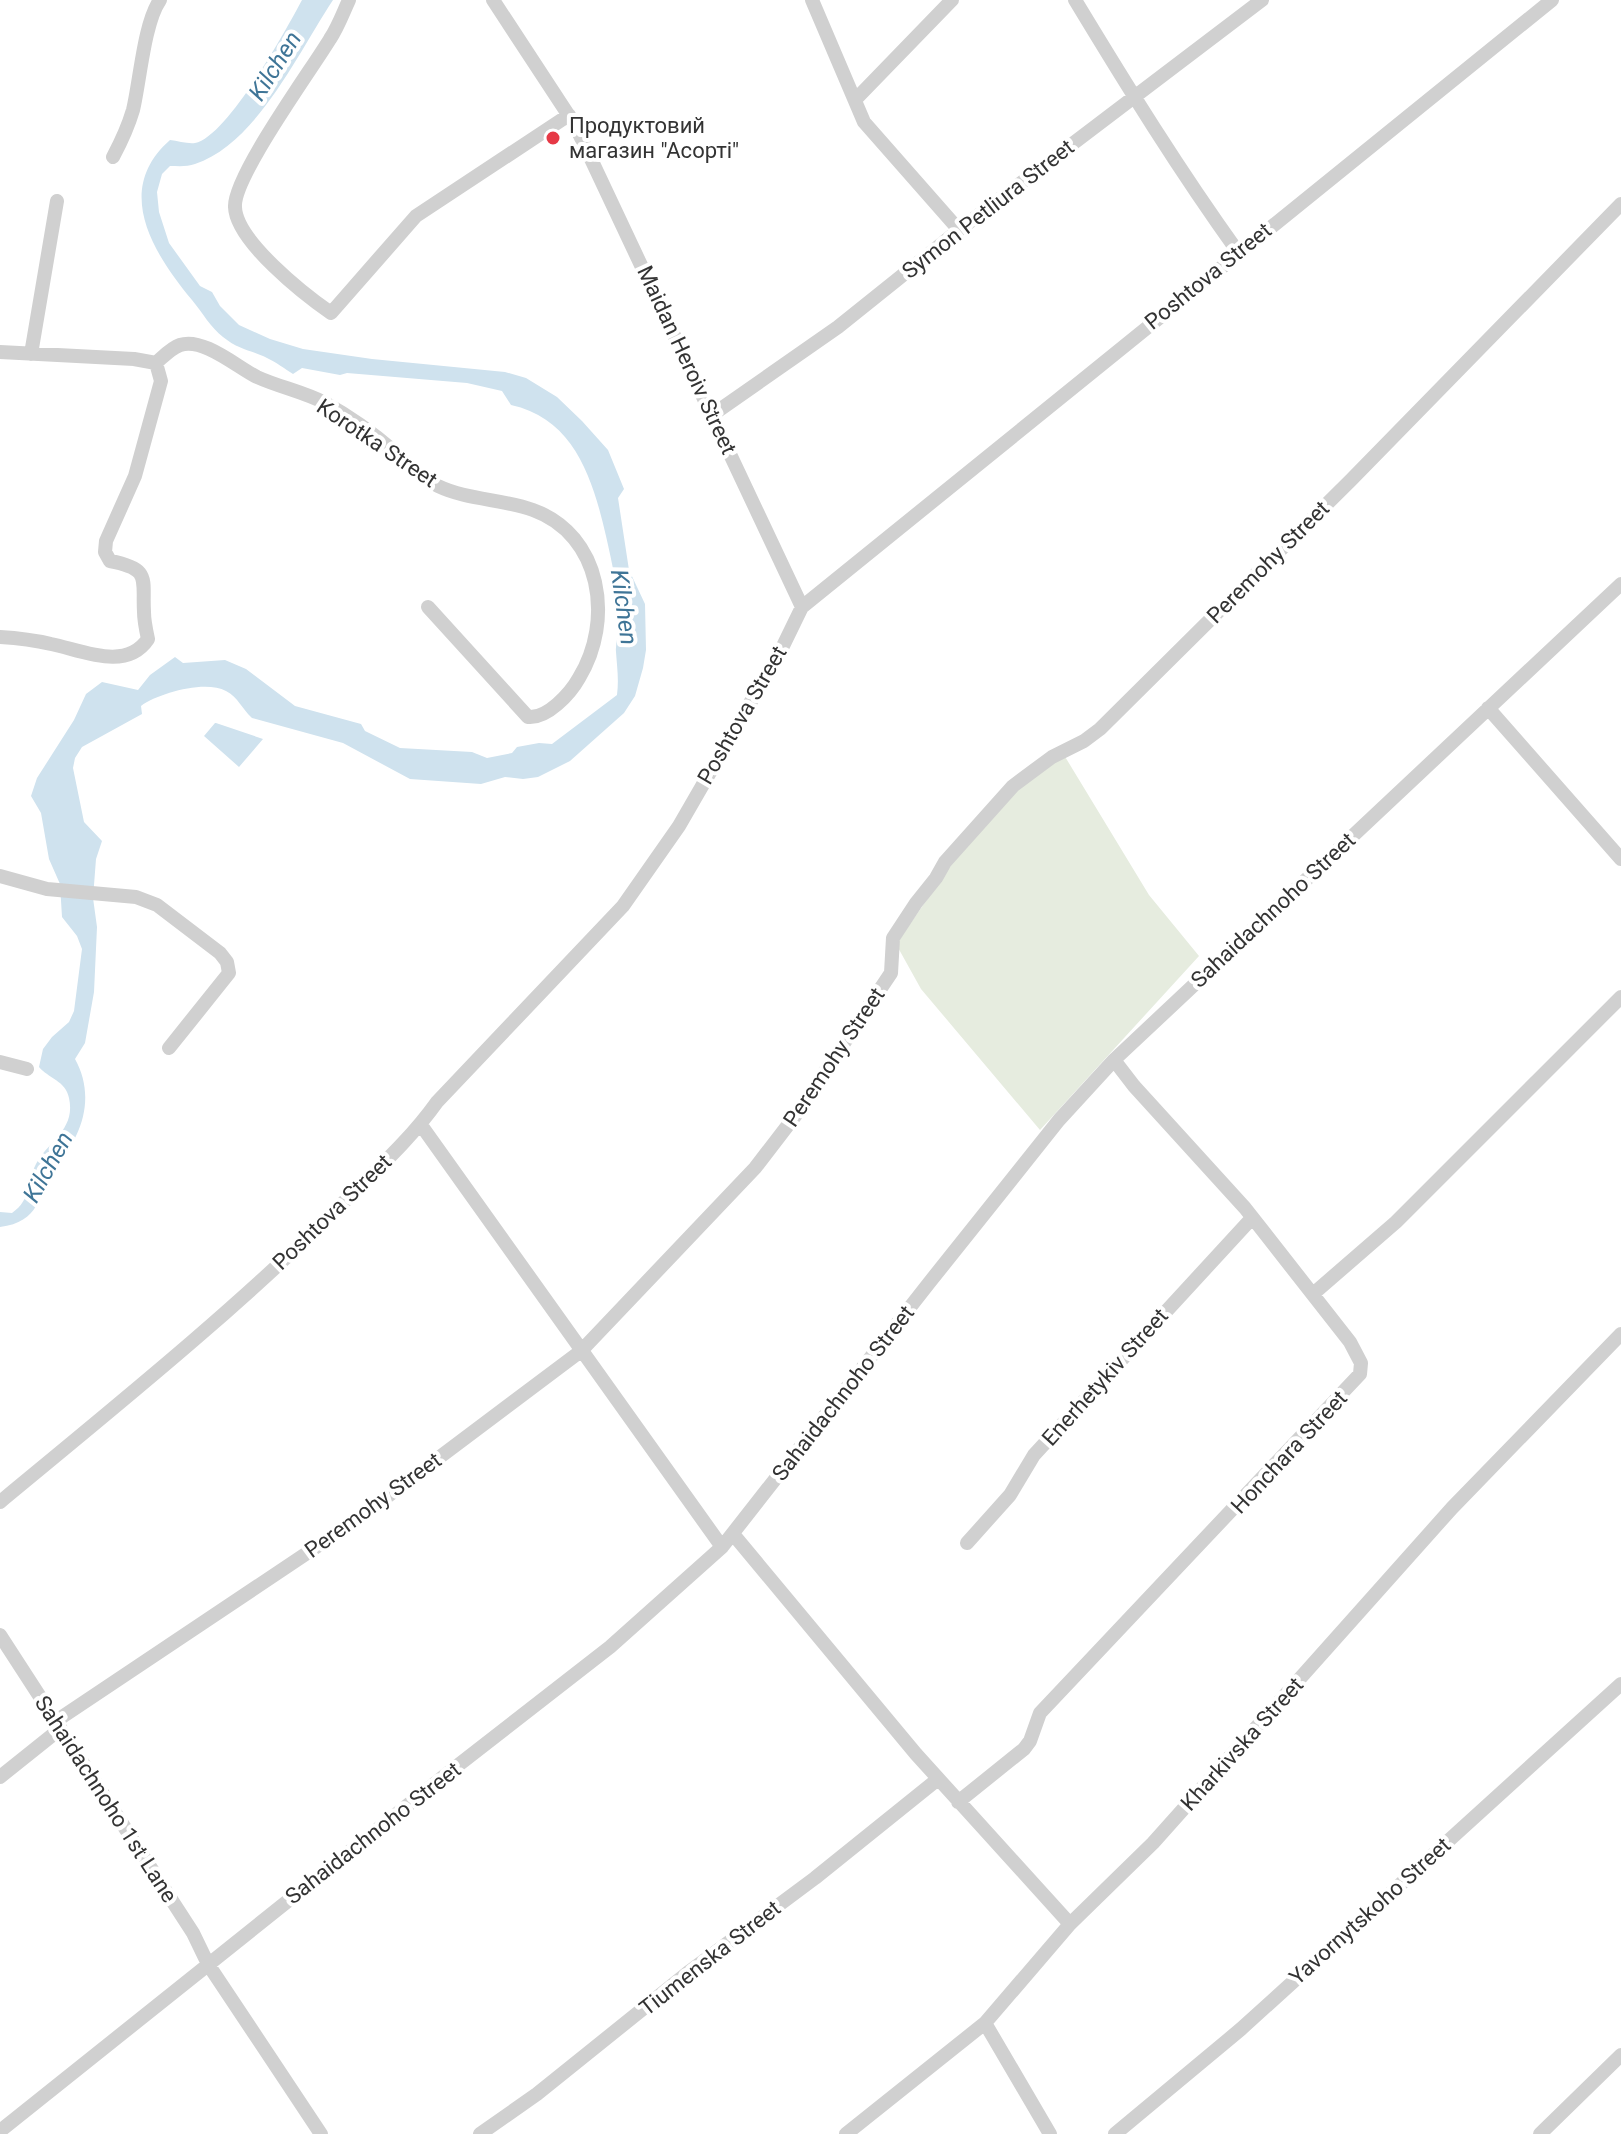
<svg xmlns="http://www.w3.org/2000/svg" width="1621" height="2134" viewBox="0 0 1621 2134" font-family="Roboto,sans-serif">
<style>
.green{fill:#e6ecdf}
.water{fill:#cfe2ee}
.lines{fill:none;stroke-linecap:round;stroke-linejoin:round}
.minor{stroke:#d0d0d0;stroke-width:14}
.poi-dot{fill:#e63946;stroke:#fff;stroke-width:3}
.labels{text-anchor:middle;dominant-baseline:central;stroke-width:8;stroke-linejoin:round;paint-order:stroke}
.poi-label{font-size:22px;fill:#333;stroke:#fff;text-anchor:start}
.street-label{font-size:22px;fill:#333;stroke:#fff}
.water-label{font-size:24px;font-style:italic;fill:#3f7597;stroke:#fff}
</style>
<rect width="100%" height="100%" fill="#fff"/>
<path class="green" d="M1064,755L1149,895L1199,956L1040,1130L921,989L896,944L954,861L1021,782Z"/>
<path class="water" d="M302,0H333C298,53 257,143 195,164C187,167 178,166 170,166L162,174L157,192L159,212L169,243L200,286L212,292L220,306L239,325L270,339L303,349L372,359L505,372L526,378L557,397L582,421L608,450L624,489L618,498L629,570L645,604L646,650L643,668L635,696L624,713L570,761L538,777L523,779L505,777L481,784L410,779L343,743L252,718C242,709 238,697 226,691C205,680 159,693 141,706L142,714L82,747L75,758L73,768L84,822L102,841L96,859L93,898L97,927L94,992L85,1043L75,1059C89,1084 88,1111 76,1136C71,1148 61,1156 55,1167C38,1196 40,1222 0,1227V1212L12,1213C32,1199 26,1183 36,1164C48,1141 76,1130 69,1098C66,1081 48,1078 39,1067L43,1049L52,1037L69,1022L74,1011L82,949L77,936L62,917L60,884L49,859L41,813L31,796L37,778L74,720L86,694L102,682L138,690L150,675L175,657L183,663L225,660L246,669L295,706L361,724L365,731L400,748L472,752L487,758L512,753L517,747L539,743L552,744L617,695C619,679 617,667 616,652C615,642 620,631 619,621C619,593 612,563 606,536C593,480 575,419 511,405L502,391L467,383L347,373L340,375L302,368L293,374C285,369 276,362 267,358C251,350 239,350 223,337C211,328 202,312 192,300C153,253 113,190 170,140C178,141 188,144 195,143C227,137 286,30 302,0Z
M215,723H216L263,739L239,767L204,736Z"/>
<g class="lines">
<path class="minor" d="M349,0C343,13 338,27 330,39C312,69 233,177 235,207C236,241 305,295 331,313L416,216L569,115
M493,0L575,125L802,607
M812,0L864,122L959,230
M1075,0C1127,86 1179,170 1238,252
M855,100L952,0
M113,157C121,142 128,127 133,110C140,81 144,23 160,0
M0,352L134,359L156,363C163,357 171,348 180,345C203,337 237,367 257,377C279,387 304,392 325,403C349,416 375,435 395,452C409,464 421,478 438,486C467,500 503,499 533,510C602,535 614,621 579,678C570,694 547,719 528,717L428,607
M31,354L57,201
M712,415L838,327L959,230L1262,0
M0,637C17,638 34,640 51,644C81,650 126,672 148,639C146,630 144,621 144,612C142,579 152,569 110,561L105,552L106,541L135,476L161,381L156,363
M1488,708L1621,859
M0,876L47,889L136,897L157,905L220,953L227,962L229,973L169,1048
M0,1062L27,1069
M421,1125L722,1547
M1313,1294L1396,1222L1621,997
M0,1502C116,1406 234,1311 341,1205C374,1172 410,1140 437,1102L623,906L679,826L783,646L802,607L1552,0
M733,1534L916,1754L1070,1924
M967,1543L1010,1495L1034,1455L1252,1218
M0,1635L193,1933L208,1964L321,2134
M56,1721L352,1523L581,1351L755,1168L795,1116L891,973L893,938L916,903L936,878L945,862L1013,786L1052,757L1084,741L1100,729L1351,480L1621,204
M0,1777L60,1729
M958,1802L1024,1749L1030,1741L1040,1713L1360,1374L1361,1363L1350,1342L1245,1208L1134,1086L1114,1060
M985,2023L1050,2134
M0,2131L443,1777L610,1647L722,1547L929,1283L1059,1120L1114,1060L1621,584
M480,2134L537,2094L690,1971L815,1878L938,1779
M846,2134L985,2023L1070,1924L1153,1843L1452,1508L1621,1334
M1115,2134L1241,2029L1621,1684
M1540,2134L1621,2055"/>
</g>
<circle class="poi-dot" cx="553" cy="138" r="8"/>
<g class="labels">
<g class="poi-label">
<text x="569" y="125">Продуктовий<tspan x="569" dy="25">магазин "Асорті"</tspan></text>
</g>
<g class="street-label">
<text transform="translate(988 209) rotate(-38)">Symon Petliura Street</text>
<text transform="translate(1208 276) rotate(-39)">Poshtova Street</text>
<text transform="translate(687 360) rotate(65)">Maidan Heroiv Street</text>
<text transform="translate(377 443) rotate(34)">Korotka Street</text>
<text transform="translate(1268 562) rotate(-45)">Peremohy Street</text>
<text transform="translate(742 715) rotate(-60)">Poshtova Street</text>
<text transform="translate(1273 910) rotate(-43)">Sahaidachnoho Street</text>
<text transform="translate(834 1057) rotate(-56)">Peremohy Street</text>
<text transform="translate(332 1212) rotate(-44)">Poshtova Street</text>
<text transform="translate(1105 1377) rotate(-48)">Enerhetykiv Street</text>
<text transform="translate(843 1393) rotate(-52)">Sahaidachnoho Street</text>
<text transform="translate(1289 1452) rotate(-47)">Honchara Street</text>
<text transform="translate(373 1505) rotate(-36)">Peremohy Street</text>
<text transform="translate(1242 1744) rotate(-48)">Kharkivska Street</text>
<text transform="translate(106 1799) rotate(57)">Sahaidachnoho 1st Lane</text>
<text transform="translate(373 1833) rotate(-38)">Sahaidachnoho Street</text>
<text transform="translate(1370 1911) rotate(-42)">Yavornytskoho Street</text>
<text transform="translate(710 1958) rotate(-38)">Tiumenska Street</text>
</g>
<g class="water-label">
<text transform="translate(275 66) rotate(-58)">Kilchen</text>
<text transform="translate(624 607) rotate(82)">Kilchen</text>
<text transform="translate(48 1167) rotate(-61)">Kilchen</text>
</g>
</g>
</svg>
